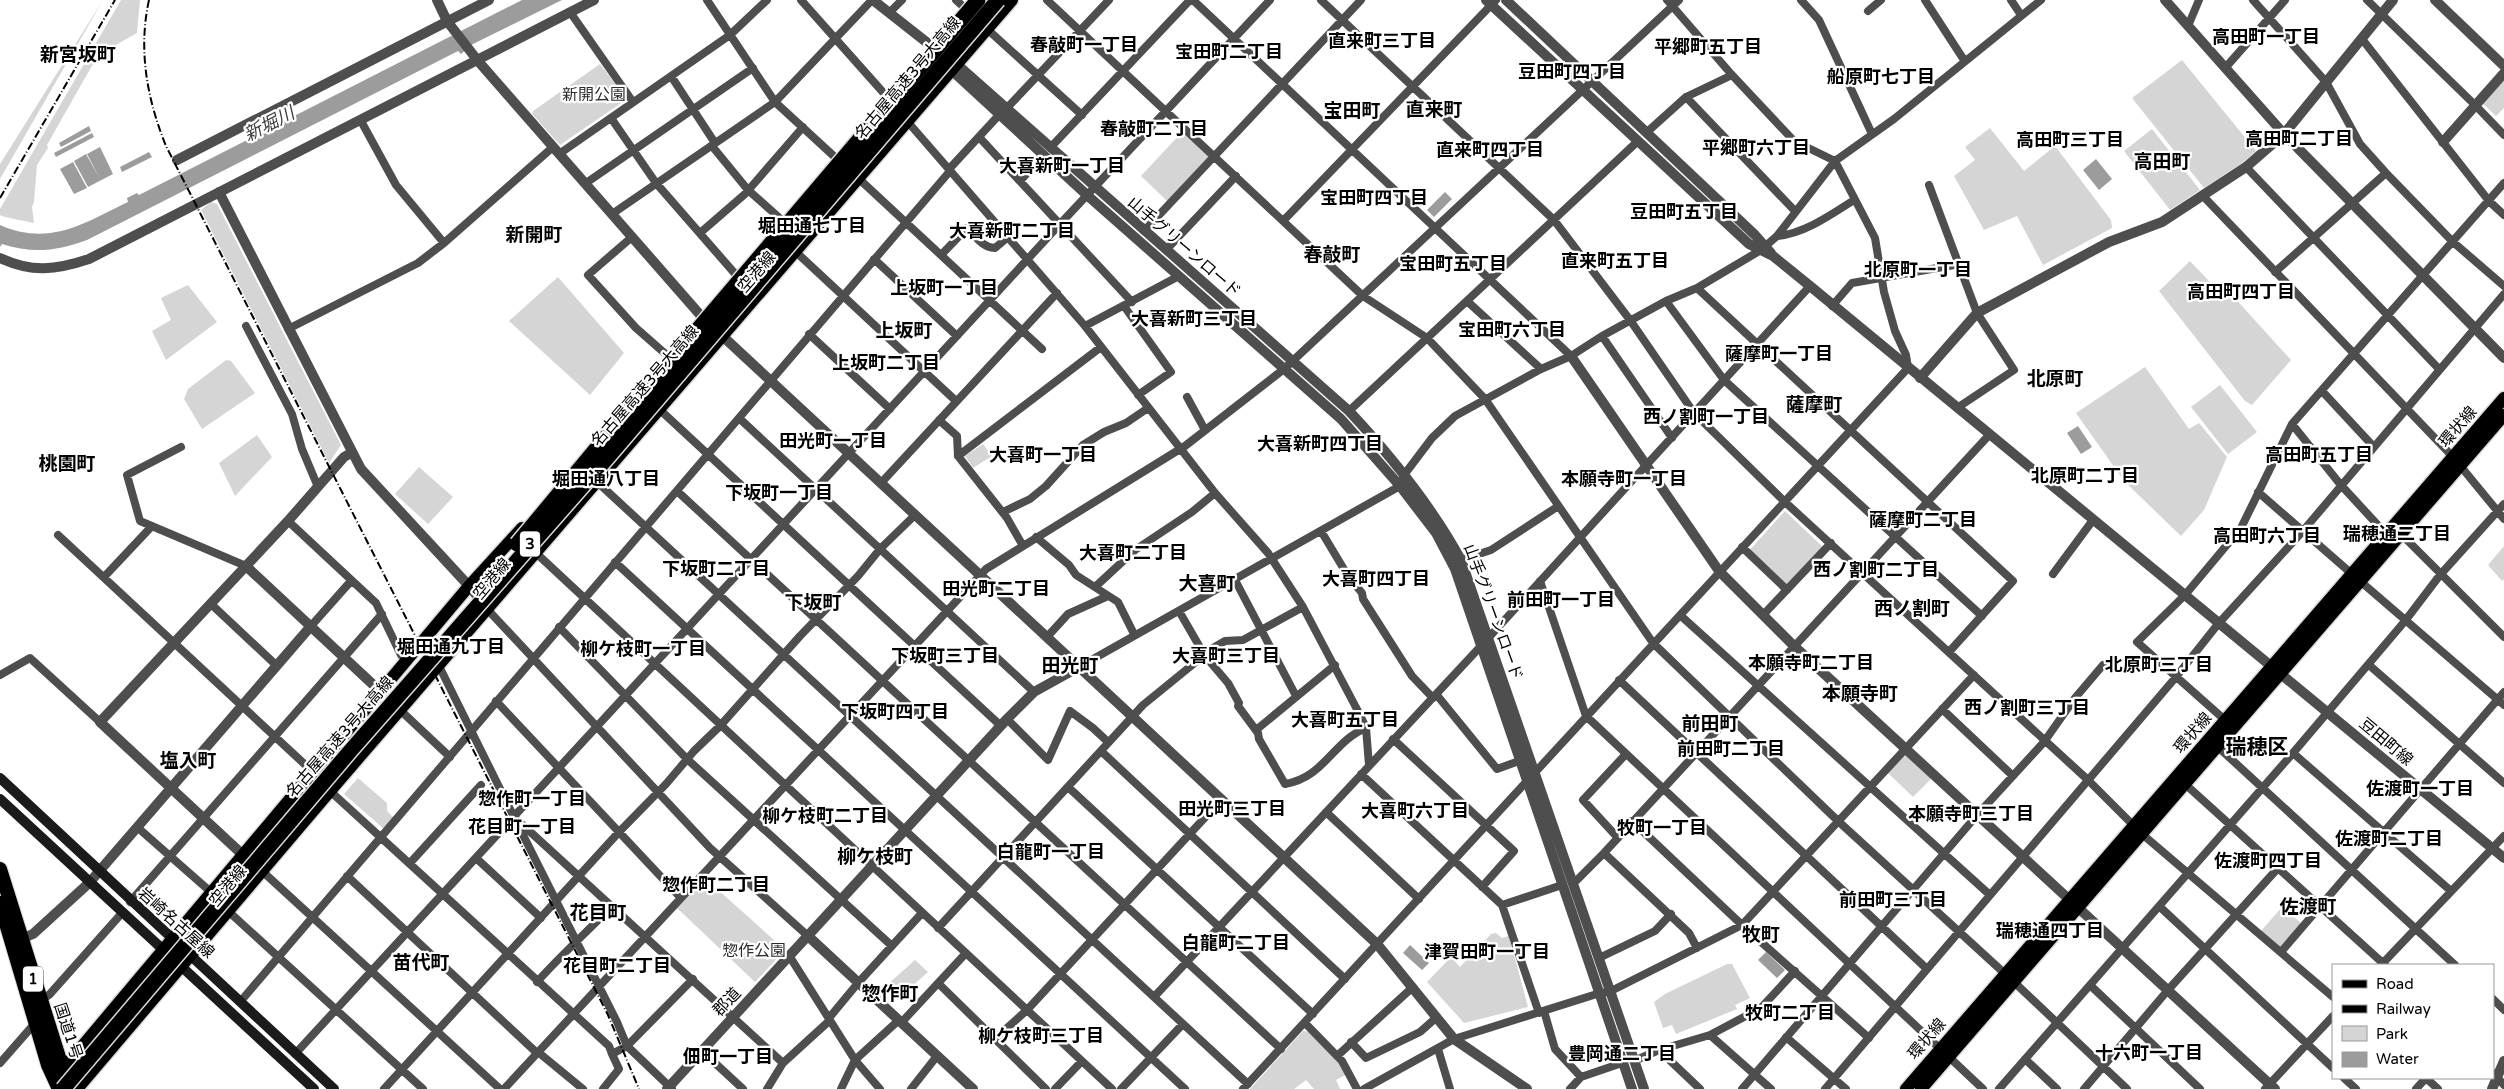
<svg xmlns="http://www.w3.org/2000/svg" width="2504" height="1089" viewBox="0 0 2504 1089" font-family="'Varela Round','Noto Sans JP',sans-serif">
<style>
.green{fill:#d5d5d5}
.water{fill:#9c9c9c}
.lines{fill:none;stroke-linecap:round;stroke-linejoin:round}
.primary-casing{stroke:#dbdbdb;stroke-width:15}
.trunk-casing{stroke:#dbdbdb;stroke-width:16}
.minor{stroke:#4e4e4e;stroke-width:8}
.tertiary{stroke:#4e4e4e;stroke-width:10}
.secondary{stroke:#1b1b1b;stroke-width:10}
.primary{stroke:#000;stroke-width:12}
.trunk{stroke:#000;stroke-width:14}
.rail{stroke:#000;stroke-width:2;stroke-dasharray:8 2.5 1 2.5;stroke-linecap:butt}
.motorway-bridge-casing{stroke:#dbdbdb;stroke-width:18;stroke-linecap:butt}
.motorway-bridge{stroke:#000;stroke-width:15}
.labels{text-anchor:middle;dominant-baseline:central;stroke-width:4.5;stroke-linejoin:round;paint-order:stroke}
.shield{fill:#fff;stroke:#4c4c4c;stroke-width:1}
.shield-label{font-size:15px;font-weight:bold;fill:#000}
.street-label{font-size:16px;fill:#000;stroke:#fff}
.park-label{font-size:16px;fill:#2c2c2c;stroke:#fff}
.neighbourhood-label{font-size:18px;font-weight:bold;fill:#000;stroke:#fff}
.water-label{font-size:18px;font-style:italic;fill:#3d3d3d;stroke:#fff}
.quarter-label{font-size:19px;font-weight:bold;fill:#000;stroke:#fff}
.district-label{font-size:21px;font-weight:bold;fill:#000;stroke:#fff}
</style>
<rect width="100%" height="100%" fill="#fff"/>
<path class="green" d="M103,0L0,179V164Z
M121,0H140L137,33L98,55L47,145L48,148L37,165L34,202L32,207L34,223C29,222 3,217 0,215V209Z
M2182,60L2256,151L2242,163L2204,188L2132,98Z
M600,64L627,99L560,145L532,114L533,111Z
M2504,75V108L2496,116L2480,101Z
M1990,128L2024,171L2055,146L2111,220L2112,228L2043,265L2017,216L1984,230L1954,176L1975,160L1965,147Z
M2152,129L2200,190L2170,210L2124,151Z
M1182,132L1209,157L1167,201L1141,176Z
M211,202L217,204L341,445L329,463L201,210Z
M2190,261L2227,300L2232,295L2291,360L2252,405L2245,401L2159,291Z
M558,277L624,353L590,395L509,321Z
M188,285L217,322L166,360L152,331L171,320L161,298Z
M226,360L231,361L255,393L202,429L184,399L188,389Z
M2145,367L2189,429L2199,423L2227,457L2204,510L2181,536L2124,481L2076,413Z
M2220,385L2257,432L2228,454L2191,407Z
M257,435L272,457L235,496L219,463Z
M983,444L992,456L973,468L965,456Z
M419,467L453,497L428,524L395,494Z
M1785,511L1825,549L1785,588L1747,553Z
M2504,546V579L2502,581L2488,565Z
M1905,753L1932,778L1913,797L1888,773Z
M358,778L387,803V811L394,818L385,830L344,794Z
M705,878L785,950L755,982L677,908Z
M2282,907L2301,923L2280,948L2261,931Z
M1496,933L1502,938L1509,936L1528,1007L1464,1023L1427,982L1451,957L1460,967L1491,934Z
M915,960L928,972L899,998L887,985Z
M1727,964H1732L1750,998L1735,1005L1737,1009L1676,1034L1672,1025L1663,1028L1654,1002L1665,994Z
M1303,1031L1311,1032L1341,1062L1347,1074L1336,1080L1340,1089H1314L1306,1080L1294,1089H1250Z"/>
<path class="water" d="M522,0H562L471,45L461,54L458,51L87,240C57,251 33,254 2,244L0,247V225C50,247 84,223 128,202L127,198L137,193L139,195Z
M89,126L91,131L61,147L59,143Z
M92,133L94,137L56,157L54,153Z
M100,147L113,174L88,187L74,161L86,154L100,179L87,154Z
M149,152L152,157L122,172L120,167Z
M2096,159L2112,179L2099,190L2083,170Z
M73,162L87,188L74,194L60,169Z
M1445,192L1452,199L1434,217L1427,210Z
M2078,426L2092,447L2081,454L2067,433Z
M1410,945L1429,963L1422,970L1403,953Z
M1766,952L1785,970L1777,978L1758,960Z"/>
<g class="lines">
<defs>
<path id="primary" d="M58,1075L469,586L522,528
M77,1089L330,791L1012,0
M1906,1089L2504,398
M1921,1089L2504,415"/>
<path id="trunk" d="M0,869L63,1070L65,1089
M0,903L48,1065L59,1089"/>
</defs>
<use href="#primary" class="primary-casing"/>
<use href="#trunk" class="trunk-casing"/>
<path class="minor" d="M707,0L775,102L837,159
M801,0L889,99
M956,0L966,9
M1047,0L1363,296L1427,338L1485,399L1653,643L1838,821L2014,982L2127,1089
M1193,0L1571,356
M1321,0L1554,220L1630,320L1694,413L1785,502L2088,780L2133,825
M1801,0L1819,20L1872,134
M1925,0L1964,60
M2011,0L2021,15
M2253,0L2326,82L2360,144L2386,173L2453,242L2504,286
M2367,0L2475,105L2504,135
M1868,11L1881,0
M570,12L633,102
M889,13L902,0
M2188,26L2199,0
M987,29L1082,115
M2362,39L2489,201L2504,215
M2226,67L2285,0
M671,76L715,143
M1686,97L1794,210
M1006,109L1109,0
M611,118L656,183L737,276
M361,121L396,185L444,243
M907,121L1085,326L1215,493L1268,553L1303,607L1360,715L1366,728L1369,765
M1646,133L1686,97L1732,75
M979,137L1132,302
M712,146L748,190L784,222
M1050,148L1190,0
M559,154L730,35L767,0
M2246,167L2439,369
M858,178L1042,349
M1020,181L1043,155
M586,183L753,68
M1929,185L1977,313L2014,370L1957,408
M2203,196L2453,457L2504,519
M612,214L775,102L872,0
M1283,221L1496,0
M1144,231L1361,0
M700,233L745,194L803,127
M1777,236C1804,234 1832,214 1854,200
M632,237L588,275L636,328L669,357
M1166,250L1236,176
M796,252L956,401
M941,255L967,228C976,237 982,247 995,248L1008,237
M874,259L957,336
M2275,272L2386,173
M1697,288L2013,581L1949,652
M1467,301L1541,369
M1666,301L1724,380L1982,616
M1124,306L1171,372L1138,395
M1832,306L1852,283L1960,264
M246,326L292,414L302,449L318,487
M1085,326L1179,276
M288,329L418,263L444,243L553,147
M809,334L890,409
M1602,336L1672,438
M2322,391L2373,446
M1187,397L1205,430
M659,409L1001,726
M1349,411L1638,141
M739,418L1034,692
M939,420L957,436L958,456
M2292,424L2340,484L2386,534
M181,447L127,475L140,521L246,566
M594,479L1248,1084
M881,483L1057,293
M677,491L1281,1049
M2258,492L2352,574
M1003,512L1030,499L1046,486L1083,445L1104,432L1126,423L1148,408
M288,521L376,603L401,655L408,660
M1321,531L1348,576L1362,593L1363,599L1412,676L1433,698
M2401,534L2504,637
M58,535L313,772L330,791L609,1046L612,1054
M1036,537L1069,565L1076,575L1118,602L1134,634
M1023,546L1007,518L958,456L1101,347
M1742,547L1787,590
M536,553L1112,1089
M1461,560L1491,550L1557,507
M615,562L1185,1089
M2053,574L2093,520
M104,577L152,526
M1235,580L1296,696
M1540,581L1586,716L1983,1089
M2360,581L2504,705
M1095,587L1135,550L1192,512L1215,493
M211,604L276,665
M488,610L710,848L808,936
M1179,611L1205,656L1228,683L1239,703L1238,706L1258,733L1259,739L1285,784C1325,777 1333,741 1366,728
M1680,615L1990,895
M1763,615L1831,543
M311,626L351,581
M559,627L687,759L892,946
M1047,637L1068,614L1108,596
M2369,665L2504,783
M439,666L514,817L783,1063
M1079,667L1400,486L1404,475L1432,438L1455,416L1541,369L1571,356L1602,336L1666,301L1697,288L1761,250L1777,236L1835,161L1894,119L2041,0
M0,675L30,658L100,722
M1619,680L1927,969
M1436,694L1497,769L1519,761
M496,701L680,897
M1942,709L2013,776
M400,710L450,757
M1007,719L1048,760L1070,711L1093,728L1108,742
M2225,720L2137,642L2185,595L2241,528L2292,424L2504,183
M1256,730L1335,665
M1393,739L1514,851L1482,887
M2218,747L2455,965
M1101,751L1345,979
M2293,753L2451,891
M1361,774L1502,905L1539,1013
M2185,784L2385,965
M1068,787L1313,1014
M1326,812L1419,899
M516,821L617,1022L627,1046L672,1089
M1632,821L1742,925L1869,1038
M137,827L212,893
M2142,834L2333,997
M1618,838L1583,800L1626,754
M1604,853L1689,933L1697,948
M476,858L541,918
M410,863L481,785
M262,871L500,1089
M347,876L537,1053
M1572,882L1577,880L1604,853L1990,434
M130,902L382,614
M1502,905L1562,885
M2159,906L2333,1068
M228,911L423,1089
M938,928L1143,705L1213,648L1225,641L1243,640L1303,607
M2281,952L2504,692
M790,957L855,1060L880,1089
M1599,958L1655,931L1671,914
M2381,965L2504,836
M537,982C561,955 587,932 612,906
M938,983L1046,1089
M2091,986L2200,1089
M1154,997L1480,647L1810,286
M2493,999L2504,1010
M40,1001L49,995L122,913
M240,1002L950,171L951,167L999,115
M1544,1011L1555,1049L1581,1077
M901,1023L966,953
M1305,1023L1342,1061L1357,1089
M1710,1035L1771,1089
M1786,1037L1846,1089
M996,1038L1027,1010L1222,799
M1351,1042L1366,1058L1420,1032L1437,1017
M1438,1049L1450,1089
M1659,1050L1710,1035L1761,1008L1795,971
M702,1051L743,1089
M538,1052L583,1089
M295,1054L1060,224L1270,0
M1337,1056L1413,987
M2025,1059L2057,1089
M1634,1061L1659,1050L1700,1089
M0,1063L36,1022
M2493,1073L2504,1085
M2344,1078L2356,1089
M2426,1078L2438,1089
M384,1089L619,832L666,784L694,751L720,726L800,636L858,576L880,549L915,515
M504,1089L986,569L1185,446L1284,369L1679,0
M603,1089L619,1069L612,1054L627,1046L693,979
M767,1089L783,1063L828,1022L829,1018L858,983L922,913
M841,1089L855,1060L899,1020
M911,1089L937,1056
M1055,1089L1082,1061
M1121,1089L1183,1024
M1243,1089L1908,368L1906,355L1895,331L1884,292L1875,238L1835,161L1794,141L1732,75L1667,0
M1364,1089L1454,1039L1600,993L1609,992L1742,925L1974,675
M1570,1089L1581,1077L1622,1063
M1742,1089L1978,814L2044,742L2075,698L2103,665
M1825,1089L2176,677L2218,624L2302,532L2504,294
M1999,1089L2293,753L2405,621L2440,575L2504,504
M2084,1089L2168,990L2278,868
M2265,1089L2333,1016
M2416,1089L2426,1078"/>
<path class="tertiary" d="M437,0L447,21L478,61L702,317L1079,667L1034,692L1007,719L667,1089
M873,0L939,52
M1486,0L1749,244L1773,256L1810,286L2504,858
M1506,0L1755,235L1771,253
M2165,0L2284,134L2504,358
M2435,0L2504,66
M952,60L1349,411C1392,457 1431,505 1461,560L1644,1089
M946,65L1088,196L1341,419L1400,486L1436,533L1455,569L1632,1089
M2443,142L2504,73
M177,160L489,0
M219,192L361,469L469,586L485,606
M0,258C32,273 56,270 89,259L594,0
M1571,356L1719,571L1794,646L2275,1089
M1920,378L1977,313L2109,242L2162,222L2246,167L2284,134L2393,0
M246,566L381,692
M1079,667L1377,944L1454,1039L1527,1089
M244,856L100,722L288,521L344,457L351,453
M808,936L973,1089
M21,939L33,934L89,883L311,626
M2492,1089L2504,1061"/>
<path class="secondary" d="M0,778L334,1089
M0,799L314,1089"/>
<use href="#primary" class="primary"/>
<use href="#trunk" class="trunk"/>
<path class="rail" d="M149,0C138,50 147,99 166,146L608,1015L639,1089
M0,198L115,0"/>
<defs>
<path id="motorway-bridge" d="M517,544L596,449L978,0
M63,1089L351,750L607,458L998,0"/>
</defs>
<use href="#motorway-bridge" class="motorway-bridge-casing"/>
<use href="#motorway-bridge" class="motorway-bridge"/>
</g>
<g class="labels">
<g class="shield">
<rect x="520" y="531.5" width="20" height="25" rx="4"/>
<rect x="23" y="966.5" width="20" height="25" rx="4"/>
</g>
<g class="shield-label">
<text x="530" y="544">3</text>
<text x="33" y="979">1</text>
</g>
<g class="street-label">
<text transform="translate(908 78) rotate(-50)">名古屋高速3号大高線</text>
<text transform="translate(1184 247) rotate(41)">山手グリーンロード</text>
<text transform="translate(757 272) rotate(-49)">空港線</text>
<text transform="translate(645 386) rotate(-49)">名古屋高速3号大高線</text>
<text transform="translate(2458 427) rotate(-49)">環状線</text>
<text transform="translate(492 579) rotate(-50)">空港線</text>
<text transform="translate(1493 612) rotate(70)">山手グリーンロード</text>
<text transform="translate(2193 733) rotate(-49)">環状線</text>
<text transform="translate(340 737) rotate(-49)">名古屋高速3号大高線</text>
<text transform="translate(2386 742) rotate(40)">豆田町線</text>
<text transform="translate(228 886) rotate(-50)">空港線</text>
<text transform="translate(176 923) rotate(42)">岩崎名古屋線</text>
<text transform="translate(727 1002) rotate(-47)">郡道</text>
<text transform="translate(68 1031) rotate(72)">国道1号</text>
<text transform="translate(1927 1039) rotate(-49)">環状線</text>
</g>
<g class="park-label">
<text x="594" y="95">新開公園</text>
<text x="754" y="951">惣作公園</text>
</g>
<g class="neighbourhood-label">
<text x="2266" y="37">高田町一丁目</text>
<text x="1382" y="41">直来町三丁目</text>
<text x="1084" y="45">春敲町一丁目</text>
<text x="1708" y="47">平郷町五丁目</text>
<text x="1229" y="52">宝田町二丁目</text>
<text x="1572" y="72">豆田町四丁目</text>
<text x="1881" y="77">船原町七丁目</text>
<text x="1154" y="129">春敲町二丁目</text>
<text x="2299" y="139">高田町二丁目</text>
<text x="2070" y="140">高田町三丁目</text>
<text x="1756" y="148">平郷町六丁目</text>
<text x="1490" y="150">直来町四丁目</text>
<text x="1062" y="166">大喜新町一丁目</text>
<text x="1374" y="198">宝田町四丁目</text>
<text x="1684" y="212">豆田町五丁目</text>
<text x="812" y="226">堀田通七丁目</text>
<text x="1012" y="231">大喜新町二丁目</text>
<text x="1615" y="261">直来町五丁目</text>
<text x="1453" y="264">宝田町五丁目</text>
<text x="1918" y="270">北原町一丁目</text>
<text x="944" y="288">上坂町一丁目</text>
<text x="2241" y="292">高田町四丁目</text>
<text x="1194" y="319">大喜新町三丁目</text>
<text x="1512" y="330">宝田町六丁目</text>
<text x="1779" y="354">薩摩町一丁目</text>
<text x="886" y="363">上坂町二丁目</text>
<text x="1706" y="417">西ノ割町一丁目</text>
<text x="833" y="441">田光町一丁目</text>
<text x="1320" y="444">大喜新町四丁目</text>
<text x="1043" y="455">大喜町一丁目</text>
<text x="2319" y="455">高田町五丁目</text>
<text x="2085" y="476">北原町二丁目</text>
<text x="606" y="479">堀田通八丁目</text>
<text x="1624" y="479">本願寺町一丁目</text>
<text x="779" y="493">下坂町一丁目</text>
<text x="1923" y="520">薩摩町二丁目</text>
<text x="2397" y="534">瑞穂通二丁目</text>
<text x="2267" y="536">高田町六丁目</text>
<text x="1133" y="553">大喜町二丁目</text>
<text x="716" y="569">下坂町二丁目</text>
<text x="1876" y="570">西ノ割町二丁目</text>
<text x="1376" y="579">大喜町四丁目</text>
<text x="996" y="589">田光町二丁目</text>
<text x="1561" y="600">前田町一丁目</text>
<text x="451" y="647">堀田通九丁目</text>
<text x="643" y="649">柳ケ枝町一丁目</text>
<text x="945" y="656">下坂町三丁目</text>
<text x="1226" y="656">大喜町三丁目</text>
<text x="1811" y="663">本願寺町二丁目</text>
<text x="2159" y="665">北原町三丁目</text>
<text x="2027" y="708">西ノ割町三丁目</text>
<text x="895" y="712">下坂町四丁目</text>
<text x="1345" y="720">大喜町五丁目</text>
<text x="1731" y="749">前田町二丁目</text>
<text x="2420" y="789">佐渡町一丁目</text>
<text x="532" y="799">惣作町一丁目</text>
<text x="1232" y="809">田光町三丁目</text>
<text x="1415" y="811">大喜町六丁目</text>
<text x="1971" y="814">本願寺町三丁目</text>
<text x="825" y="816">柳ケ枝町二丁目</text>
<text x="522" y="827">花目町一丁目</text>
<text x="1662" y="828">牧町一丁目</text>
<text x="2389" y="839">佐渡町二丁目</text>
<text x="1051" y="852">白龍町一丁目</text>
<text x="2268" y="861">佐渡町四丁目</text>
<text x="716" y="885">惣作町二丁目</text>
<text x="1893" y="900">前田町三丁目</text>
<text x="2050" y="931">瑞穂通四丁目</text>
<text x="1236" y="943">白龍町二丁目</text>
<text x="1487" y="952">津賀田町一丁目</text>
<text x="617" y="966">花目町二丁目</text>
<text x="1790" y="1013">牧町二丁目</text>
<text x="1041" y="1036">柳ケ枝町三丁目</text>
<text x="2149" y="1053">十六町一丁目</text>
<text x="1622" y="1054">豊岡通二丁目</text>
<text x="728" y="1057">佃町一丁目</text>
</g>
<g class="water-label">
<text transform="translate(269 124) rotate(-27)">新堀川</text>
</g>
<g class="quarter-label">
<text x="78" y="55">新宮坂町</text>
<text x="1434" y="110">直来町</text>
<text x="1352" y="111">宝田町</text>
<text x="2162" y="162">高田町</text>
<text x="534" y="235">新開町</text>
<text x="1332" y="255">春敲町</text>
<text x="904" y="331">上坂町</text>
<text x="2055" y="379">北原町</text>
<text x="1814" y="405">薩摩町</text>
<text x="67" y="464">桃園町</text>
<text x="1207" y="584">大喜町</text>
<text x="813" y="603">下坂町</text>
<text x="1912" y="609">西ノ割町</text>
<text x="1070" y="666">田光町</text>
<text x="1860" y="694">本願寺町</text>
<text x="1710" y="724">前田町</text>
<text x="188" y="761">塩入町</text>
<text x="875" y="857">柳ケ枝町</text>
<text x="2308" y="907">佐渡町</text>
<text x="598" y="913">花目町</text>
<text x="1761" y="935">牧町</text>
<text x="421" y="963">苗代町</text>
<text x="890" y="994">惣作町</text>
</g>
<g class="district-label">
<text x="2257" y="747">瑞穂区</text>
</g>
</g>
<rect x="2332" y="964" width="162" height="115" fill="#ffffff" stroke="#999999"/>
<rect x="2342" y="980" width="25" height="8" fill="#000000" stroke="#999999"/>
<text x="2376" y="989" font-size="15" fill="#000000">Road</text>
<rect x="2342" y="1005" width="25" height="8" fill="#000000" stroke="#999999"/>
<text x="2376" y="1014" font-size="15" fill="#000000">Railway</text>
<rect x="2342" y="1026" width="25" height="15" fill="#d5d5d5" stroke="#999999"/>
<text x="2376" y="1039" font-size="15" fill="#000000">Park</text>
<rect x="2342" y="1052" width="25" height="15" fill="#9c9c9c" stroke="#999999"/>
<text x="2376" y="1064" font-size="15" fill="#000000">Water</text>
</svg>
